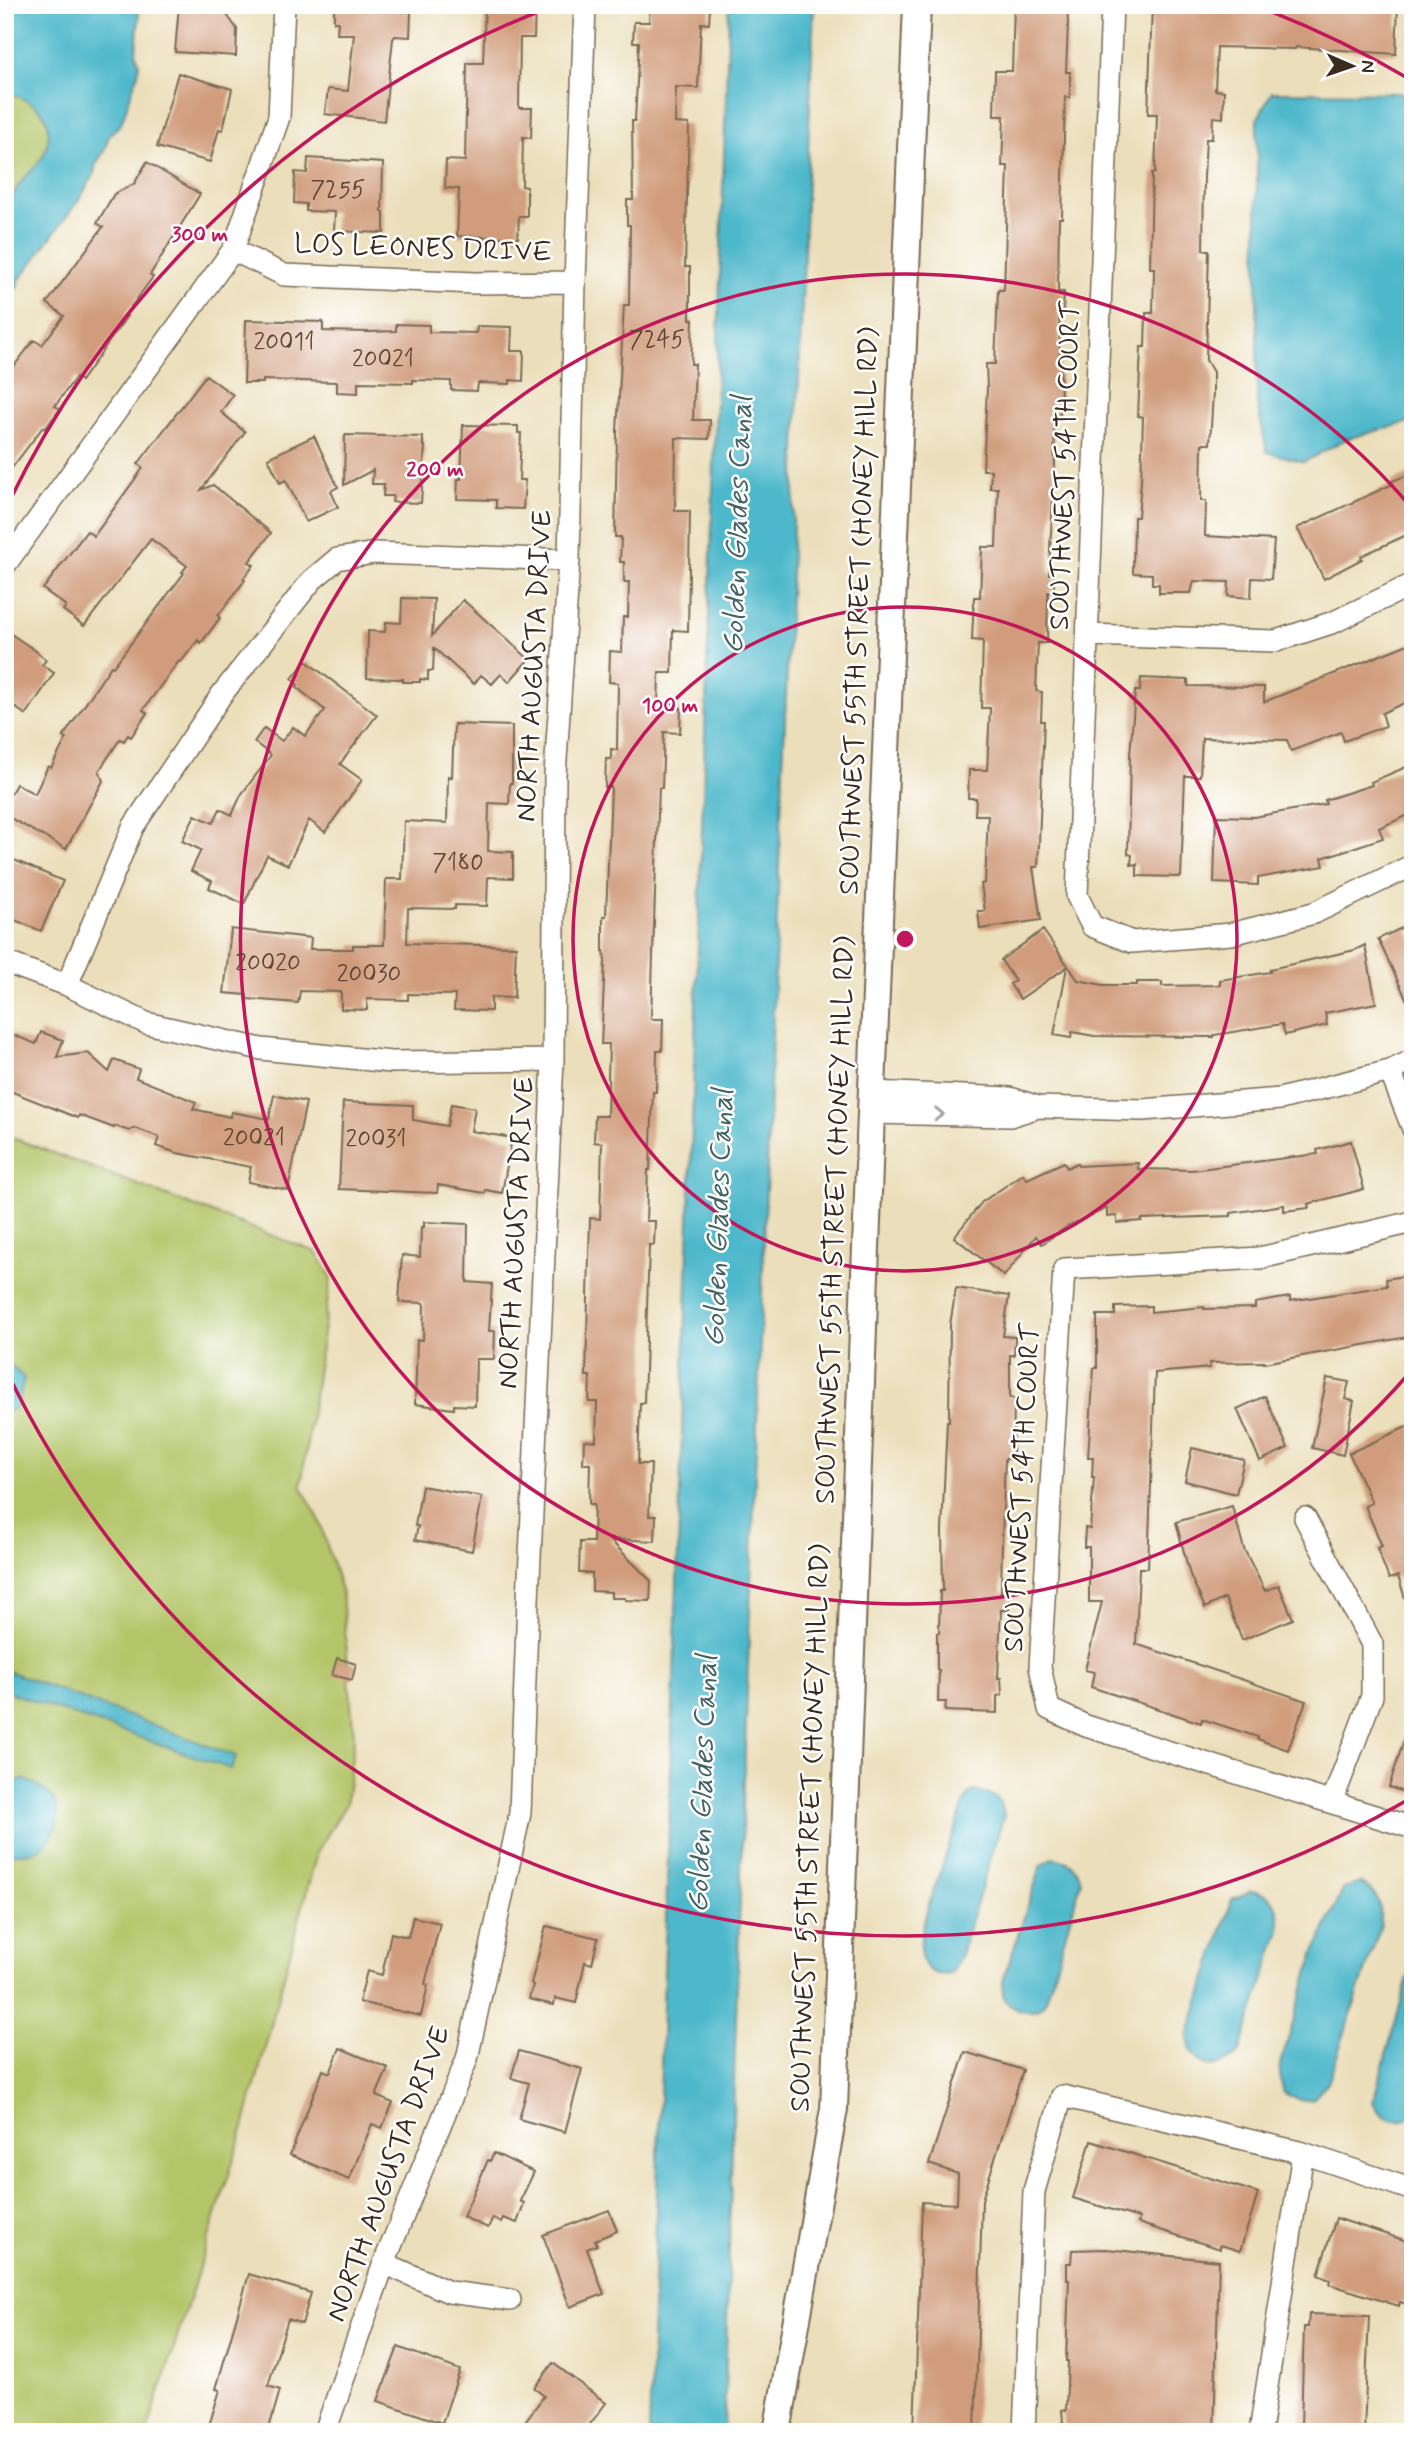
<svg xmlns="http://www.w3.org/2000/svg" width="1418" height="2437" viewBox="0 0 1418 2437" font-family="Mynerve,sans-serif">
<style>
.green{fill:#b3c568;stroke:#777843;stroke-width:2}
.water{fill:#4eb8cb;stroke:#447174;stroke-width:2}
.building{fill:#d09c7b}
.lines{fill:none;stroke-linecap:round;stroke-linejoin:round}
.minor-casing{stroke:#796955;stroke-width:24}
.tertiary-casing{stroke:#796955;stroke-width:30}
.minor{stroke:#fff;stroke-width:21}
.tertiary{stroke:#fff;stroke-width:26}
.oneway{stroke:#a79f9a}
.ring{fill:none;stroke:#c2185b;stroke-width:3.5}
.labels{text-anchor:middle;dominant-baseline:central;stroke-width:5;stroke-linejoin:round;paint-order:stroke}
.number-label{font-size:24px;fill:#604635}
.street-label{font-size:28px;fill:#3b2a1e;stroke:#fff}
.water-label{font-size:30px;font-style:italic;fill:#436363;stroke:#fff}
.centre{fill:#c2185b;stroke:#fff;stroke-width:3.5}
.ring-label{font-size:21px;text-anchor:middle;font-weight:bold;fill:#c2185b;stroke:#fff;stroke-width:5;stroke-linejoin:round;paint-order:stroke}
</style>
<rect width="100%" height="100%" fill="#fff"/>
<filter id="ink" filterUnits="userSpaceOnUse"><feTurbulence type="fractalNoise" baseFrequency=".0143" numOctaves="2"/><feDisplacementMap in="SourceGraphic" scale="14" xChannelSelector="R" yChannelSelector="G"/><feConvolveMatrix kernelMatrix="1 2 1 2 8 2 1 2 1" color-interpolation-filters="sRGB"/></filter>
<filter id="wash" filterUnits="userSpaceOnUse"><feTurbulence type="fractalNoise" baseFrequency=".00686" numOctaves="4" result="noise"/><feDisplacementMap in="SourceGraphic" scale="28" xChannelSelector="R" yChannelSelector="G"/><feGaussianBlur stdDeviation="1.57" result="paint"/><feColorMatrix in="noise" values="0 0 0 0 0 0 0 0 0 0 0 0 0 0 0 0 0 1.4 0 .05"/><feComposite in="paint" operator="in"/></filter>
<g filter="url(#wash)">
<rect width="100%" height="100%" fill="#ebdeba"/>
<path class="green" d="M5,5H117L5,275Z
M5,1135L316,1252L331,1277L301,1486L319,1519L342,1594L354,1739L346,1804L317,1852L244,2127L147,2432H5Z"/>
<path class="water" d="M5,5H137L139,16L136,53L139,63L138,73L121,124L110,134L104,151L95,166L94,175L78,201L20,279L16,289L5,297C5,266 2,225 13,196C19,181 30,174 39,162C50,148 54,120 38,108C29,100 16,96 5,90Z
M729,5H814C782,814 745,1623 724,2432H649Z
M1272,92L1413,93V419L1406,423L1346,439L1304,462L1267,452L1257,404V120Z
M5,1360L24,1378L17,1406L5,1414Z
M5,1670L236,1756L231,1769L5,1691Z
M24,1779C31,1783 42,1787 48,1793C67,1809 56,1844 33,1851C25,1854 14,1853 5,1853V1783Z
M973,1791C993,1796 1000,1793 1004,1815L960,1957L950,1974C894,1982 933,1892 942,1867C949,1846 956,1825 964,1804L969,1793Z
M1053,1858C1069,1861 1079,1865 1081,1882L1046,2000C1043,2005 1040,2010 1034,2011C1025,2013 1008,2007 1004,1998C1002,1993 1003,1987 1003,1981L1041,1866Z
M1360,1883C1380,1894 1380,1902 1381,1924L1328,2083L1313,2099L1300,2100L1284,2093L1280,2078V2066L1315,1951L1344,1888Z
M1250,1891C1274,1892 1281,1908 1280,1930L1239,2054C1215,2073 1191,2069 1188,2035L1232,1900Z
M1413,1960V2116C1398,2126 1380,2118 1373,2102Z"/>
<g id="blocks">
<path class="building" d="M179,5H220L237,29L236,56L175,52Z
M334,5H402L401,12H411L410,37L395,36L393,39L384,121L325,114L328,89L348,91L354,34H337L338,22H334Z
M485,5H535L534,38H520L519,108H532L531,138L523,137L522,186L527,187V216H519L518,238L457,236L459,189L445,188L446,160L465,161L467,63H483Z
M650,5H710L709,24L701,23L698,88L676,87L675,123L689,124L685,267H690V319L693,320L691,364H695L693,420H710L709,439L676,438L675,511H690L688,631L673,630L672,673H659L658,708H681L680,733L664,732L662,788H659L655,893L651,1019H663L662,1051H657L656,1092H653L650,1170H648L646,1221H655L654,1245H649L644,1403H640L638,1464H651L649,1516H656L655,1541L609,1539L651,1581L650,1601L625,1600V1598H611V1592L592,1591V1573H579L580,1542H593L594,1504H589L590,1464H583L584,1440L596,1441L597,1402H589L590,1376H586L590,1218L600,1219L602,1143L594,1142L595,1116H607L609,1044H601L605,962L604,951H603V916H606L611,787H605L606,759H611V749L617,750L618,683L609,682L610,651L622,652L623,617H628L629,582H624V562H620L621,537H615L617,432L624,305H629L630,225H627V200H633L632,121H635L639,42H633L634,22H649Z
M1014,5H1067L1068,23L1066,72H1070V98L1065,97L1062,218H1059L1058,292H1064L1063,311H1059L1061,402L1060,415H1054L1055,466L1050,549L1049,574H1054V592H1048L1047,643H1038L1036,691L1042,692L1041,721H1044L1038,867H1033L1041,920L980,929L978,911H985L981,884L985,883L988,815H975L976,798H968L969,770H987L990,708H981L983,641L972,640L974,597H980L982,547H996L998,488H990L991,470H983L987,388L986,364H995L998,290H1004L1008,166H1002L1004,116H994L995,71H1012Z
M1152,5H1398L1396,54L1296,47L1295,49L1217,47L1215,90L1224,91L1223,118L1213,117L1212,139H1206L1204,177L1203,250H1209L1206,360L1213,372V392L1210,444H1202L1201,501H1206L1205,536L1274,540L1271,579L1252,578L1251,598L1228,596L1229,582L1194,581L1191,593H1159V584H1152V574L1133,573L1134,517H1138L1141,482L1143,417L1138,416L1141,347H1145L1146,313H1153L1154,268H1150L1152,173H1155L1157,114H1148Z
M178,73L232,89L223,130L219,129L210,162L157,147Z
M308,158L383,163L382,212H384V233L334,231L335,212L306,211V204L294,203L295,172L307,173Z
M147,162L200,194L150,275L153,277L125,315L127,316L81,381L76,377L55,406L60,409L45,429L43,427L5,477V378L34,340L42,345L64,316L47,303L103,227L97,223L114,194L134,184Z
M246,320L323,322V331L369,332L396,331V324L429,325V332L476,333L477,326L512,327L511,351H524L523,381L510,380V384L478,383L477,391L451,390V381L413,380V383L358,382V393L337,392V382L263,380V383H244Z
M206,375L233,395L221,412L245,432L201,490L213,485L271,533L249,562L254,565L243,579L245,580L218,616L220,618L201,643L198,640L181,662L179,661L143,710L147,713L131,737L128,735L124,741L120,739L99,771L103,781L66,849L5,815V804L16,784L35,794L48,766L51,768L66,739L63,737L111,666L113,667L184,573L182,572L187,566L151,539L84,626L63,610L66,606L43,589L87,531L94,536L143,468L138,464Z
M463,425L518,426V433H521L519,480H525L523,509L496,508V500L457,499L458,479H461Z
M345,435L423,437V446H425L421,503L392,502L393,496H383L384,484H372L373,470L344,485Z
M314,436L338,487L331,491L338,507L306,522L286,480L280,483L268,458Z
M1413,473V532L1361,556L1362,559L1324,579L1297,528L1393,484L1392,481Z
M402,598L434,599L432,636L463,600L529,659L509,682L501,674L492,684L481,675L474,684L434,648L433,671H428V680L420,679V682H403V679L367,678L368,631L385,632L386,622L401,623Z
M5,630L36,651L46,660L42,665L54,673L26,715L5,700Z
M1413,642V699L1382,713L1386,726L1344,741L1341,732L1291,751L1287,740L1202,738L1200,776H1185L1181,877L1137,876V864L1131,865L1132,855L1128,854L1130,755L1135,691H1140L1141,678L1188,680V686L1264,687V702Z
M306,661L377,715L340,764L362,780L325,832L309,820L288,865L267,855L244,904L209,888L212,881L191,871L201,850L182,841L195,815L213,823L220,809L232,815L241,795L271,755L254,742L264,728L282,741L293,727L305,736L325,710L296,687L298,685L292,679Z
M454,724L512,726V783H510L509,804L489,803L488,851L513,852V878L488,877L487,906L455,905V909L408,908L407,943L516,946L514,998L491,997V1011L454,1010L455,995L408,994V1000L367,999V1010L341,1009V992L300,991L298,1003L247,999V995L224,993L231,929L311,938L310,949H353V945H384L386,879H402L404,821L447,823L448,776L452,777Z
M1413,764V813L1379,828L1383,838L1322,858L1324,866L1258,878V885L1214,883L1216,816L1254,817L1326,804L1325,800L1372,785L1371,782Z
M5,856L63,881L41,931L5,916Z
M1406,926L1413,940V1013L1378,939Z
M1043,930L1078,980L1103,985H1137V982H1162V986L1220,985V980L1270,972V969L1355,950L1365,945L1376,1003L1325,1013L1327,1025L1285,1035L1282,1024L1214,1035V1037L1094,1036L1072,1032L1071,1038L1054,1035L1067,967L1020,999L1010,984L1015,981L1001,960Z
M41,1032L63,1040L57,1057L88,1053L109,1072L114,1060L139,1069L136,1078L196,1102L193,1109L230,1117L231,1112L269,1119L274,1095L306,1102L288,1190L248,1182L251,1167L177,1153L156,1146L159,1137L135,1128L129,1131L115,1126L114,1128L79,1115L78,1118L5,1089V1047L11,1034L36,1044Z
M343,1102L413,1105V1120L447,1126L451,1104L475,1108L471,1131L512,1138L502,1193L486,1190L485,1193L438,1185L437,1193L339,1189Z
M1351,1141L1364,1189L1308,1204L1309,1208L1284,1211V1205L1231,1213V1216L1142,1219V1221L1117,1223V1216L1107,1217V1208L1068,1226L1042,1244L1036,1236L1004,1276L954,1237L982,1202L1023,1174L1027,1179L1064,1162L1067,1168L1077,1163L1078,1166L1138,1163V1169L1192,1170L1318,1154L1317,1150Z
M424,1222L468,1224L467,1282L492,1284L489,1331H495L494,1359H476L475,1406L454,1405V1409L415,1404L417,1340H423L424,1303L399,1302L402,1255L420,1257L421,1227H424Z
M1409,1275L1413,1289V1336L1264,1363V1362L1209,1363L1210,1368L1155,1373L1148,1568H1139L1136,1644L1306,1701L1288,1750L1257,1739L1258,1737L1202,1719L1201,1723L1091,1687L1094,1672L1085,1670L1102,1602H1089V1547H1084L1085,1528L1090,1529L1094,1477H1092L1093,1457H1088L1094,1368H1097V1315H1115V1307L1151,1306V1312L1204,1307V1309L1255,1308V1303L1290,1297V1301L1387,1286L1386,1279Z
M956,1288L1009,1296L1003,1336L1015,1337L1014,1355H1010V1398H1014L1013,1459H1005L1002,1543L1001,1593H1009V1610H1001L998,1678H1001L1002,1695L997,1696V1713L945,1711L946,1702H938L939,1670H937V1633H939L940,1591H943L942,1530L947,1421H949L950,1325Z
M1327,1378L1349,1382L1345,1399L1354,1401L1343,1455L1312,1448Z
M1265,1396L1288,1448L1260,1461L1237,1409Z
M1413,1424V1610L1409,1611L1398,1576L1389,1579L1377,1548L1382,1546L1365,1506L1372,1503L1349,1453Z
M1192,1448L1244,1460L1236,1494L1185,1481Z
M422,1486L482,1497L472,1551L415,1540L418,1526H415Z
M1232,1506L1244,1549L1265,1591L1279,1585L1293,1619L1242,1640L1225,1598L1205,1608L1190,1575L1176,1522Z
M337,1658L356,1664L352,1680L332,1675Z
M1409,1724L1413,1725V1795L1389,1787Z
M413,1917L440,1923L425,1984L428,1985L421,2016L359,2002L367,1971L382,1975L391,1933L408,1937Z
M546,1926L598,1938L592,1964L585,1962L576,2003L555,1998L554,2005L529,1999L533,1985L531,1984Z
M340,2048L388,2068L376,2096L393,2103L382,2128L372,2124L349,2180L290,2155L323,2070L330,2073Z
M519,2051L582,2069L565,2132L519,2119L529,2083L511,2078Z
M965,2052L1023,2070L982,2200L975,2432H914L922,2202L957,2204L958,2174L929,2164Z
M1091,2141L1258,2193L1240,2251L1220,2245V2249L1138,2223L1139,2218L1073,2198Z
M494,2153L534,2172L520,2201L524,2203L517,2223L503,2218L501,2222L493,2218L488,2228L463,2217L488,2160L490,2161Z
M609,2210L617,2231L595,2240L597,2245L587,2249L604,2294L570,2307L543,2235Z
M1336,2218L1413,2243V2306L1400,2302L1399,2306L1329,2284L1330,2280L1318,2275Z
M1106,2249L1219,2261L1214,2432H1064L1062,2410L1066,2411L1068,2361H1066L1069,2280H1067V2263H1071L1072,2250Z
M249,2274L311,2293L302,2324L288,2319L268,2386L280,2390L268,2432H207L220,2390L216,2389Z
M1309,2314L1369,2316L1364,2432H1304L1305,2425H1301L1304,2327H1308Z
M398,2347L460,2370L442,2423L378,2401Z
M553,2363L606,2403L584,2432H517L544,2396L534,2388Z"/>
</g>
</g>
<g filter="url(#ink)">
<use href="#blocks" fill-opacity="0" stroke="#796955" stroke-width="2"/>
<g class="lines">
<defs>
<path id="minor" d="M1112,5L1077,896L1092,926L1132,942L1231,934L1314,913L1413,865
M233,250L284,275L476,283L575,282
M5,565L233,250L279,117L284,5
M1088,635L1276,641L1334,622L1413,584
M5,962L67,985L146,1023L261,1049L391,1062L553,1060
M67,985L133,827L222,694L312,580L337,559L375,553L569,560
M1390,1071L1413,1129
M872,1092L1010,1098L1038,1107L1143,1110L1280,1099L1390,1071L1413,1060
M871,1113L1010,1116L1038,1107
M1413,1222L1260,1258L1064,1269L1040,1667L1049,1709L1086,1726L1413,1828
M1305,1518L1372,1644V1696L1332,1802
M384,2263L449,2292L510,2300
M325,2432L384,2263L467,2059L520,1813L528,1600L553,1060L555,775L569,560L575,282L585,5
M1024,2432L1034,2191L1062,2096L1303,2153L1413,2190
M1260,2432L1303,2153"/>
<path id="tertiary" d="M777,2432L834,2109L871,1113L917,5"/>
</defs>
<use href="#minor" class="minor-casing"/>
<use href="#tertiary" class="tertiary-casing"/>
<use href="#minor" class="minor"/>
<use href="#tertiary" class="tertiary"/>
</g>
<defs><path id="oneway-chevron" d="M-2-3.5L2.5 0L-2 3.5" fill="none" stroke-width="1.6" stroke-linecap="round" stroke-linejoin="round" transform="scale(1.75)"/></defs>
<use class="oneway" href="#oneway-chevron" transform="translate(939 1114) rotate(1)"/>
</g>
<g class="ring">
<circle cx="905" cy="939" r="332"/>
<path d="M1411 1371A665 665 0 1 1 1411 507"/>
<path d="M1411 1798A997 997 0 0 1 9 1376M9 502A997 997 0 0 1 548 8M1262 8A997 997 0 0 1 1411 80"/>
</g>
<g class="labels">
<g class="number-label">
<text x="338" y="190">7255</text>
<text x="657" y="340">7245</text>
<text x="284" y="342">20011</text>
<text x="383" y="359">20021</text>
<text x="458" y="863">7180</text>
<text x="268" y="963">20020</text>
<text x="369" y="974">20030</text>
<text x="254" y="1138">20021</text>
<text x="376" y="1139">20031</text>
</g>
<g class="street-label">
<text transform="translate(423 249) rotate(2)">LOS LEONES DRIVE</text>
<text transform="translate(1066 466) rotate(-88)">SOUTHWEST 54TH COURT</text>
<text transform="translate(860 611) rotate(-88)">SOUTHWEST 55TH STREET (HONEY HILL RD)</text>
<text transform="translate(535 666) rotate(-87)">NORTH AUGUSTA DRIVE</text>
<text transform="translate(836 1220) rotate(-88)">SOUTHWEST 55TH STREET (HONEY HILL RD)</text>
<text transform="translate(517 1233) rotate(-87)">NORTH AUGUSTA DRIVE</text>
<text transform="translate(1023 1488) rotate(-87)">SOUTHWEST 54TH COURT</text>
<text transform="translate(811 1828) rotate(-88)">SOUTHWEST 55TH STREET (HONEY HILL RD)</text>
<text transform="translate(389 2174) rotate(-70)">NORTH AUGUSTA DRIVE</text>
</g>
<g class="water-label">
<text transform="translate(738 525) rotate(-88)">Golden Glades Canal</text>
<text transform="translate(719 1218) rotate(-88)">Golden Glades Canal</text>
<text transform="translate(703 1784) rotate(-88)">Golden Glades Canal</text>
</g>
</g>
<circle cx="905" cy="939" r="10" class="centre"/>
<g class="ring-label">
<text x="200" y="241">300 m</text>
<text x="435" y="476">200 m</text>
<text x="670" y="712">100 m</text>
</g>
<rect width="1418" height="2437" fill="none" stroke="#fff" stroke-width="28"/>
<g transform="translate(1352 66) rotate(92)" stroke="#ffffff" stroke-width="5" paint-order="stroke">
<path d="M0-5L12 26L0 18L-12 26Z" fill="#3b2a1e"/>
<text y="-10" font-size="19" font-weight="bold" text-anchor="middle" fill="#3b2a1e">N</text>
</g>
</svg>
